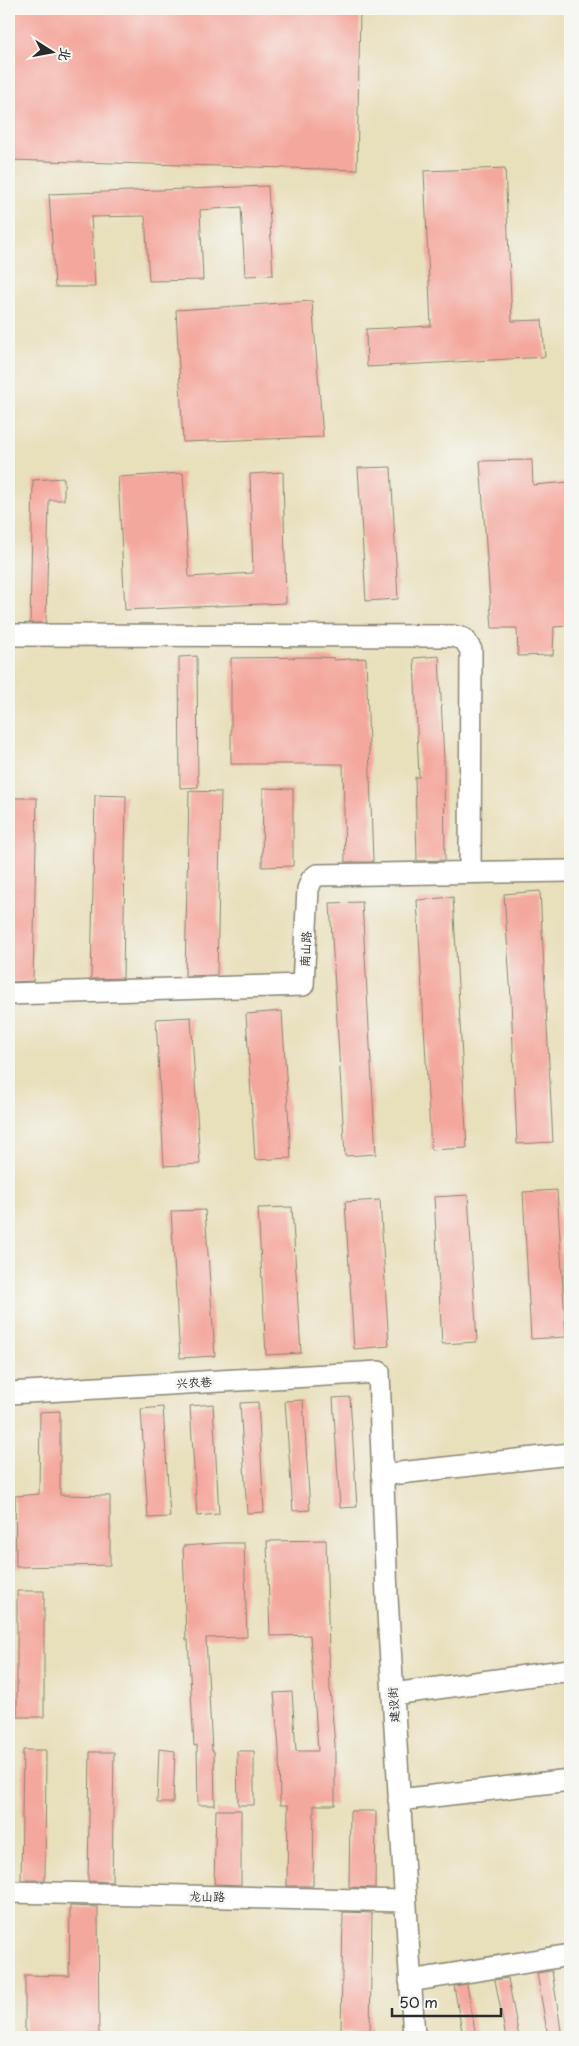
<svg xmlns="http://www.w3.org/2000/svg" width="579" height="2046" viewBox="0 0 579 2046" font-family="'Playpen Sans','LXGW WenKai TC',sans-serif">
<style>
.building{fill:#f4a79d}
.lines{fill:none;stroke-linecap:round;stroke-linejoin:round}
.minor-casing{stroke:#8a8573;stroke-width:24}
.minor{stroke:#fff;stroke-width:21}
.labels{text-anchor:middle;dominant-baseline:central;stroke-width:5;stroke-linejoin:round;paint-order:stroke}
.street-label{font-size:12px;fill:#2b2b2b;stroke:#f6f6f2}
</style>
<rect width="100%" height="100%" fill="#f6f6f2"/>
<filter id="ink" filterUnits="userSpaceOnUse"><feTurbulence type="fractalNoise" baseFrequency=".02" numOctaves="2"/><feDisplacementMap in="SourceGraphic" scale="10" xChannelSelector="R" yChannelSelector="G"/><feConvolveMatrix kernelMatrix="1 2 1 2 8 2 1 2 1" color-interpolation-filters="sRGB"/></filter>
<filter id="wash" filterUnits="userSpaceOnUse"><feTurbulence type="fractalNoise" baseFrequency=".0096" numOctaves="4" result="noise"/><feDisplacementMap in="SourceGraphic" scale="20" xChannelSelector="R" yChannelSelector="G"/><feGaussianBlur stdDeviation="1.12" result="paint"/><feColorMatrix in="noise" values="0 0 0 0 0 0 0 0 0 0 0 0 0 0 0 0 0 1.4 0 .05"/><feComposite in="paint" operator="in"/></filter>
<g filter="url(#wash)">
<rect width="100%" height="100%" fill="#e8dfbb"/>
<g id="blocks">
<path class="building" d="M9,9H360L357,170L9,160Z
M505,168L512,321L542,320L545,357L367,367L366,329L431,326L424,171Z
M268,186L273,275L245,276L241,207L200,210L203,280L149,281L145,216L91,217L95,287H55L49,194Z
M312,301L323,437L183,442L176,310Z
M532,460L533,485L570,482V626L554,627L553,655L518,656L517,628H492L480,461Z
M391,467L398,599L366,601L358,468Z
M283,472L286,603L125,610L118,477L183,473L189,577L253,573L250,474Z
M64,478V500H49L46,623H30L33,480Z
M197,656L198,787L180,788L179,657Z
M439,656L444,761L445,860L417,861L415,777H419L414,658Z
M320,657L334,658V660L366,658L373,862H345L343,764H231V658Z
M263,788L293,789V866L262,867Z
M189,791L221,792L217,975L185,976Z
M95,795L126,796L123,978L91,979Z
M9,798H37L33,981L9,982Z
M540,891L553,1142L517,1144L511,998L504,894Z
M453,897L467,1148L431,1150L417,900Z
M362,902L376,1154L345,1156L330,903Z
M282,1011L291,1158L255,1160L246,1014Z
M191,1017L200,1164L164,1166L156,1019Z
M557,1190L566,1337L531,1339L523,1192Z
M468,1195L477,1342L442,1344L434,1197Z
M380,1200L389,1346L354,1349L345,1202Z
M292,1207L301,1353L266,1355L258,1208Z
M205,1210L215,1356L180,1358L171,1211Z
M350,1397L357,1507L340,1508L333,1398Z
M303,1400L310,1510L293,1511L285,1401Z
M258,1402L264,1512L247,1513L240,1403Z
M213,1404L219,1514L197,1516L190,1406Z
M163,1407L170,1517L148,1518L141,1409Z
M60,1411V1495L110,1496V1565L16,1567L15,1496L39,1494L40,1412Z
M326,1540L330,1689L335,1745V1805H314L313,1886H287L288,1805H280L279,1748L274,1693L292,1692L296,1751H318L310,1635L270,1636L267,1541Z
M224,1543H244L247,1637L206,1638L212,1751H214L215,1805H198L197,1745L194,1746L188,1640H186L183,1546Z
M17,1591H44V1717H17Z
M159,1749L175,1751L173,1803H157Z
M23,1750H46L45,1880H21Z
M237,1751H254V1805H238Z
M90,1752H114L112,1882L88,1881Z
M216,1810H241V1885L214,1884Z
M350,1811H376L375,1888L349,1887Z
M70,1906L98,1907L99,2037H25V1975L69,1976Z
M343,1912L372,1913L370,2032H341Z
M552,1971L562,2037H548L537,1973Z
M508,1978L519,2037H506L495,1980Z
M467,1984L476,2037H463L454,1986Z"/>
</g>
</g>
<g filter="url(#ink)">
<use href="#blocks" fill-opacity="0" stroke="#8a8573" stroke-width="1"/>
<g class="lines">
<defs>
<path id="minor" d="M9,635L453,636L464,639L471,650L470,872
M9,994L303,985L308,889L312,879L317,875L570,871
M9,1393L379,1372L387,1597L414,2037
M382,1475L570,1454
M393,1694L570,1670
M399,1800L570,1780
M9,1892L405,1901
M410,1981L570,1955"/>
</defs>
<use href="#minor" class="minor-casing"/>
<use href="#minor" class="minor"/>
</g>
</g>
<g class="labels">
<g class="street-label">
<text transform="translate(305 949) rotate(-87)">南山路</text>
<text transform="translate(194 1382) rotate(-3)">兴农巷</text>
<text transform="translate(393 1705) rotate(-94)">建设街</text>
<text transform="translate(207 1896) rotate(1)">龙山路</text>
</g>
</g>
<rect width="579" height="2046" fill="none" stroke="#f6f6f2" stroke-width="30"/>
<g transform="translate(52 52) rotate(101)" stroke="#f6f6f2" stroke-width="4" paint-order="stroke">
<path d="M0-4L9 19L0 12L-9 19Z" fill="#2b2b2b"/>
<text y="-8" font-size="14" font-weight="bold" text-anchor="middle" fill="#2b2b2b">北</text>
</g>
<path d="M392 2008v8h109v-8" fill="none" stroke="#2b2b2b" stroke-width="2.5"/>
<text x="399" y="2008" font-size="15" fill="#2b2b2b" stroke="#f6f6f2" stroke-width="4" paint-order="stroke">50 m</text>
</svg>
